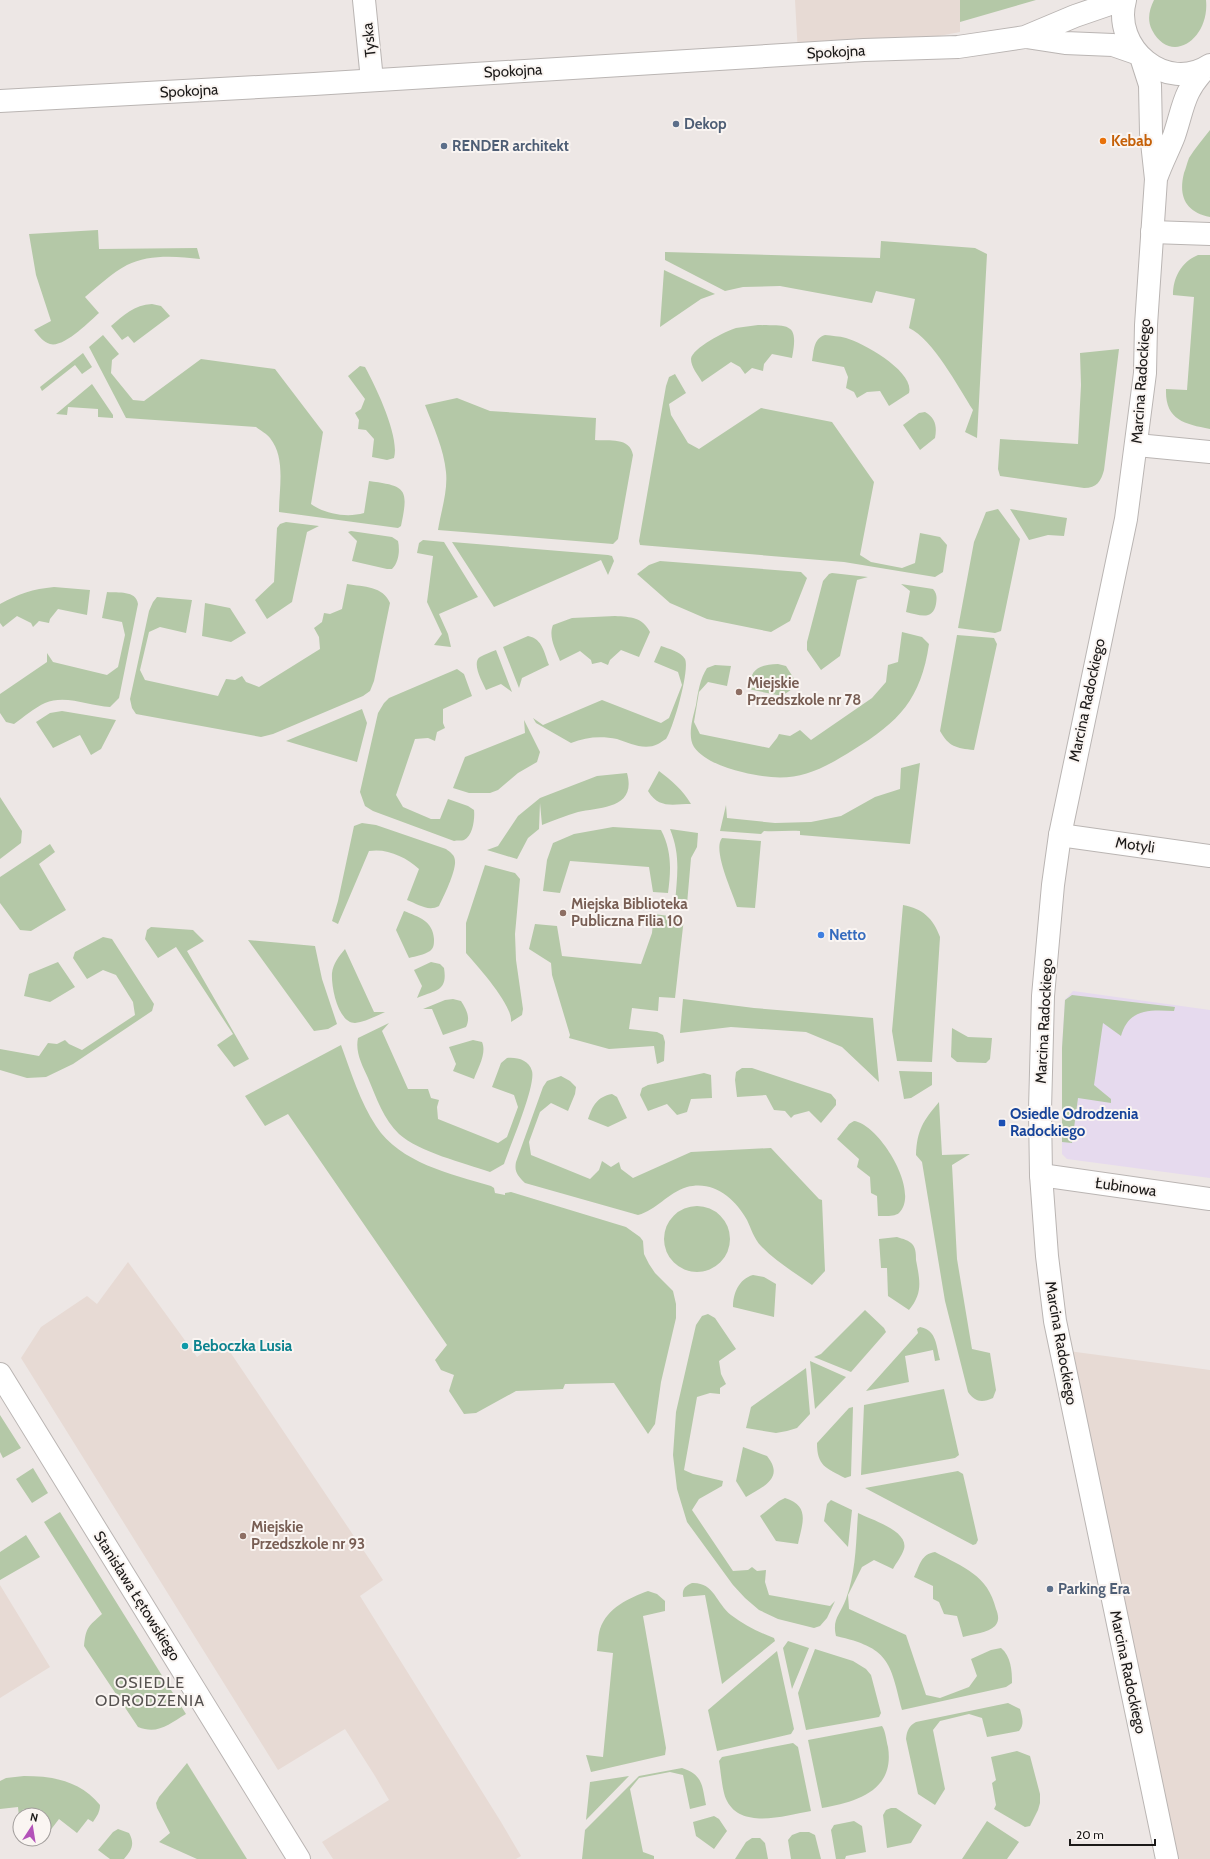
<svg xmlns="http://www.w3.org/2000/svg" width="1210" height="1859" viewBox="0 0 1210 1859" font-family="Cabin,sans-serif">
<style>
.built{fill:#e7dad4}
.medical{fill:#e6daee}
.green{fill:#b4c8a7}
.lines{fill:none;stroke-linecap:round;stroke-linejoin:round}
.minor-casing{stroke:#bab5b3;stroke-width:24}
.tertiary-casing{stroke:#bab5b3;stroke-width:24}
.minor{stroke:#fff;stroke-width:22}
.tertiary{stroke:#fff;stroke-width:22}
.service-dot{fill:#5c6f8a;stroke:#faf5f2;stroke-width:1.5}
.food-dot{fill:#e8710a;stroke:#faf5f2;stroke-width:1.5}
.education-dot{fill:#8d6e63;stroke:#faf5f2;stroke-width:1.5}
.shop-dot{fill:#3f7fe0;stroke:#faf5f2;stroke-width:1.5}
.transit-dot{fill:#1a4fb4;stroke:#faf5f2;stroke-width:1.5}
.culture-dot{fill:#0f9aa8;stroke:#faf5f2;stroke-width:1.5}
.labels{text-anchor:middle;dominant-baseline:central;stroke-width:4;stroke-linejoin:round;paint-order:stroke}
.street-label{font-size:15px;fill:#1b1918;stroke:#faf5f2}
.service-label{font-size:15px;font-weight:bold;fill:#4e5e75;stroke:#faf5f2;text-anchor:start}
.food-label{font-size:15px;font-weight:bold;fill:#c56008;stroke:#faf5f2;text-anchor:start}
.education-label{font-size:15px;font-weight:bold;fill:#785e54;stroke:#faf5f2;text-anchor:start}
.shop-label{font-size:15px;font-weight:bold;fill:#366cbe;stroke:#faf5f2;text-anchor:start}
.transit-label{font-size:15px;font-weight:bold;fill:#164399;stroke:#faf5f2;text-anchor:start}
.culture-label{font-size:15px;font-weight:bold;fill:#0d838f;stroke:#faf5f2;text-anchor:start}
.neighbourhood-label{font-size:16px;letter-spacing:1px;fill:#565250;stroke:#faf5f2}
</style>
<rect width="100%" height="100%" fill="#ede7e5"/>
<path class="built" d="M795,0H960V32L864,50L798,54Z
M128,1262L197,1357L222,1340L374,1566L383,1580L360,1596L501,1822L521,1856L516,1859H333L322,1842L389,1800L375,1776L345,1729L278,1770L21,1358L41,1327L87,1296L97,1304Z
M1061,1350L1210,1370V1859H1179Z
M0,1585L50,1667L0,1698Z"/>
<path class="medical" d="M1073,991L1210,1010V1178L1067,1159L1062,1154V1048L1065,1000Z"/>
<path class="green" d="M960,0H1036L960,22Z
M1154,0H1206C1210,39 1171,66 1152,30C1147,20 1149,10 1154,0Z
M1210,130V217C1186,212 1178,197 1184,173C1186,168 1187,163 1189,158C1195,148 1203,139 1210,130Z
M98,230L99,249L197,248L200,259C177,256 148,254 127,265C112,273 98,286 85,297L99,313C90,321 64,348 50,344C43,342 39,336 34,330L51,321L36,275L29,234Z
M881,241L975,248L987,254L977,438L965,432L973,410C958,387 933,339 909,328L915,299L876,291L872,303L780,286L743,287L725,291L665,260V252L880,258Z
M1198,255H1210V429C1184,424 1165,420 1166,389L1187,390L1194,297L1173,295C1173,278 1181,262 1198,255Z
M664,270L715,294L701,299L660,327Z
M152,304L161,306L170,316L134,343L128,336L122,340L111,326C124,315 134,305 152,304Z
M758,325C789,326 799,322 792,358L772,354L764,364L763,371L752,368L745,374L740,367L731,362L702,382C698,375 691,367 691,359C692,348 726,331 736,328C743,327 751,326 758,325Z
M103,335L119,354L112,360L111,373L133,400L144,401L201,359L275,369L323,432L311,504C325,514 347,518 364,513L369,481C406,486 409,488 401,526L398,528L279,512C279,488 286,458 270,438C267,434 260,430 256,427L126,418L89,347Z
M825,335C832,336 839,336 846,338C864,343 915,372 909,393L889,406L880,391L867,392L857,398L854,392L846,388L848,377L844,367L812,361C814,351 813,339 825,335Z
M1119,349L1104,470C1101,481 1097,488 1084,488L1000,476L998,469L1000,439L1078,444L1081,385L1080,353Z
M83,353L92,367L82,374L75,365L42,391L40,387Z
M360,366L365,367C376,387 400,437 394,458L387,460L372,457L374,439L366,430L358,429L359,420L355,413L361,409L365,399L348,376Z
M675,374L686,393L669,404L671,415L688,443L699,449L761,408L832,422L874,482L860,555L871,562L902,568L915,563L920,533L940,537L947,545L943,572L935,577L844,562L640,545L639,541L666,386L669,377Z
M92,384L113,415V418L98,417V409L68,407L67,415L56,414Z
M457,398L490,411L596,418L595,440C609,441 630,437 633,455L618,539L613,544L438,530C441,511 448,491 446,472C444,449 433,426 425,405Z
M925,412C936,418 937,427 935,438L920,450L903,425L919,413Z
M998,509L1020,539L1001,631L995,633L958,628L974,542L986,512Z
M1010,509L1067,518L1064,536L1048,535L1029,540Z
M286,522L319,526L307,532L292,602L267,619L255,600L274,582L277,528L280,524Z
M351,531L392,537L398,541C400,550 399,562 392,569H387L352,561L357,541L348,532Z
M423,540L444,542L478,597L439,614L448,634L451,647L434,645L442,634L427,602L433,556L417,553L419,543Z
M452,542L608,555L612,556L614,561L608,575L601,560L494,607Z
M660,561L801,572L807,578L790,621L771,632L707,619L670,603L637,574L649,565Z
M832,573L868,577L857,580L840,656L821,670L807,650V642L823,581L829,574Z
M347,584C364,587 383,586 390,603L374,681L370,691L363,696L273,734L261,737L136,714L132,708L130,699L149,611L153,602L157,597L192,600L186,633L160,627L149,632L140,670L145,680L218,696L226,679L235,680L242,676L246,682L259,687L320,649L319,637L314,628L322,622L324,613L330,614L342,609Z
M901,584L933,589C937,594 937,597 936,604C933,621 919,615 906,612L910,591Z
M54,587L90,590L87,615L58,609L50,619L49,623L39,621L33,627L31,623L17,616L3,627L0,623V604C18,594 33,589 54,587Z
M107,592C118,593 136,590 138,604L119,698L110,707C90,706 65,694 45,703C34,708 24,717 14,724L6,722L0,713V694L47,662V653L53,662L107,675L118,667L125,635L122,622L102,618Z
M205,603L230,608L246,633L231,642L202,636Z
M615,616C631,617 642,617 650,632L639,657L621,650L610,660L608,665L601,662L592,664L591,660L580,651L560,661C556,650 548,637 553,625L572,618Z
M902,632L922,637L929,644C921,699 899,722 853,750C812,776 790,784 742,772C726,768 704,761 694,747C687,736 693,717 696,705C698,692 700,679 707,668L715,665L731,666L727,686L708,682L699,692L694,722L700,734L769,748L777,738L779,734L790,736L800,730L811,740L872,698L886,682L888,665L898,662Z
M957,635L994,638L997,644L974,750C956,748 949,747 940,731Z
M528,636C543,639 544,653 549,665L522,678L519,688L503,647Z
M661,646C669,649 680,651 685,659C690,670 673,729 666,739C664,740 660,743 658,744C644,751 630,743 617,739C601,736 586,737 571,743L536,723L533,718L543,725L602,700L661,723L669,718L682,685L678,672L654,662Z
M496,650L512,692L501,684L486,690C483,683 471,663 480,657C485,654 491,652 496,650Z
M778,664L786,666L798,685L782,696L748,689C752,669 756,665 778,664Z
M457,669L464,674L472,696L443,709V723L445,728L437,732L435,741L428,738L415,739L396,795L403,807L431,819H440L448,799L468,806L474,810C475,818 473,836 464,840C462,841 457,840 454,841L373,811L365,806L360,792L378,713L384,703L389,698Z
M362,709L367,723L357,762L286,741Z
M62,711L116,720L101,749L91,755L80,735L53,748L36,722L50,713Z
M524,720L540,752L537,762L518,773L498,790L490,793H469L453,788L465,757L525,733Z
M920,763L910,844L800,835V831C788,830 776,832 764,831L761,834L720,831L726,805L727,818L775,823L811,822L841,816L875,797L900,789L901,768Z
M659,771C671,780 683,790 691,804C672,804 659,809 648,791Z
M627,773C637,809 600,807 578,812C565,816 554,820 542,825L540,803L539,829L528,838L517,859L487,850L498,846L518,816L540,798L597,776Z
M0,797L22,831L21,843L0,859Z
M362,823L376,825L446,849C450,852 455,855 455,861C456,871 444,896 439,906C428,912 418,904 407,900L419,869C406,857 387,848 369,851L338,924L332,921L338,901L354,826Z
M613,827L661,830C672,851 671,870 668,893L653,892L649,867L570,861L560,893L543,891L547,860L553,843L574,834Z
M670,829L698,833L697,847L691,858L687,904H675C677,876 681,856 670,829Z
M722,838L761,841L755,908L737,907C733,893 712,850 722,838Z
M50,844L55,852L39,864L66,910L31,931L20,930L0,903V877Z
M485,865L515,873L520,879L515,934L516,960L523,1009L522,1015L511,1022C513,1005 478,967 466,953V923Z
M903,905C923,909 933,918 940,937L932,1062L897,1061L892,1031Z
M404,911C419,917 433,921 434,939C434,944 434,948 430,951C424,955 416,956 409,958L396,930Z
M654,914L684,918L675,998L659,997L658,1011L632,1008L629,1029L657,1032L663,1035L665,1042L664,1061L657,1064L654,1046L609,1049L569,1038L570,1035L552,975L551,963L529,949L535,924L557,926L562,956L641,964L652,933Z
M151,927L193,930L204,941L187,951L249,1059L234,1067L217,1045L233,1034L176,947L158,958L145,939L147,930Z
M103,937L112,939L154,1004L152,1011L73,1064L46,1077L27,1078L0,1070V1049L39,1056L48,1043L57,1044L65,1040L69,1044L82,1050L135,1015L133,1002L116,975L103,970L87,979L73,958L75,952Z
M248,940L315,946L322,979L337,1024L328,1029L314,1031Z
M345,949L374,1012H385C376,1016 365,1022 355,1023C338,1023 331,987 332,973C333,964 339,956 345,949Z
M58,962L75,987L50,1002L24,996L29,974Z
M431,962L440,964L444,968C448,992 435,990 417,998L422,986L414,970Z
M1072,995L1175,1007L1174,1011C1150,1010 1129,1008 1121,1036L1103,1023L1094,1085L1111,1099V1103L1078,1098L1072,1143L1062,1142V1048L1065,1000Z
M453,999L461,1001C466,1009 471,1017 466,1027L443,1035L432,1009H423L445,1000Z
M683,999L754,1008L873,1018L879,1082L842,1047L806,1032L731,1027L680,1033Z
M389,1023L382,1031L408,1089H428L431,1098L439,1100L437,1107L438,1119L498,1143L507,1137L518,1107L514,1095L492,1087L501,1063L507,1058C517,1057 529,1060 532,1071C536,1086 510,1146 504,1164L490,1172C464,1163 419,1152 399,1134C384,1120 376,1097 368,1078C362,1065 355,1052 358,1038Z
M952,1028L968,1037L992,1038L990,1059L986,1063L957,1062L951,1057Z
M473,1040L482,1042C487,1053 478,1068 474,1079L453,1071L456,1064L449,1047Z
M341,1045C351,1072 360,1102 376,1126C400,1163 451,1174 491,1186L494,1188L495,1193L505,1195V1193L511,1192L626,1227L640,1237L643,1241L644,1254L649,1264L655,1273L673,1291L676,1304V1318L661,1382L655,1424L648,1434L614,1383L565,1384L563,1389L516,1391L476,1413L464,1414L449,1391L454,1375L441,1370L435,1360L447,1345L288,1114L265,1126L245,1096Z
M742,1068H752L831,1094L836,1100V1105L821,1123L809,1111L794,1115L791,1118L785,1111L774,1110L766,1095L737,1097L735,1080L736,1072Z
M899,1071L932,1072V1085L911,1098L904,1099Z
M704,1073L711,1075L712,1098L691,1099L687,1112L677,1115L667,1104L648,1111L640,1095L642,1088L648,1085Z
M561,1076L570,1081L576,1087L575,1094L568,1111L551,1103L540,1112L529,1142L531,1155L590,1179L599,1170L602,1161L611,1167L619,1162L621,1169L633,1178L691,1152L771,1148L819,1199L822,1200L825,1271L812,1285C795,1273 775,1261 761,1246C754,1239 751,1228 747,1220C735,1198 713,1180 687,1187C667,1193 657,1210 638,1215L525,1183C518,1176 514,1172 516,1162L543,1087L547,1081Z
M612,1094L617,1097L627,1118L608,1127L588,1119C593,1105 597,1097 612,1094Z
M939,1102L942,1155L970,1154L952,1165L957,1259L972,1349L990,1353L996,1390L993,1398C982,1403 975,1402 968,1392L945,1301L922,1162L916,1155C917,1130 923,1121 939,1102Z
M854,1121C879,1124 921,1192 899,1213C894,1217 884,1216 878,1216L877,1196L871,1193L870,1177L857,1167L859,1159L837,1139L849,1124Z
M664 1239a33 33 0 1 1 66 0a33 33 0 1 1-66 0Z
M897,1237C903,1239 909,1240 913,1245C916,1249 916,1256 916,1260C920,1281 923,1293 909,1310L888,1296L887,1268H881L879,1239Z
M753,1275L764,1277L776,1284L774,1317L733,1307C733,1293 739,1279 753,1275Z
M865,1310L884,1328L886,1332L851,1372L814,1357L821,1354Z
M708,1314L715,1318L736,1349L719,1361L721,1374L726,1384L720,1388V1394L710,1393L697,1397L684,1470L693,1474L723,1481L722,1486L699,1499L692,1510L733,1571L748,1570L752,1567L757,1571L766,1570L765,1582L769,1595L830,1606L835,1601L827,1618L820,1626L814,1628L778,1619L759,1610L745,1598L733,1585L687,1522L677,1489L673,1455L676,1412L696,1325L702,1316Z
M920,1327C937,1330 936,1346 940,1360L935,1361L933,1350L905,1356L909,1382L866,1391L918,1333L917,1329Z
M810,1361L846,1377L815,1409Z
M806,1368L810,1414L797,1428L787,1431L776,1433L746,1428L751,1407Z
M944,1389L959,1455L955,1458L861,1475L864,1405Z
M853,1407L851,1476L845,1478C826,1468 817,1466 817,1443L849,1408Z
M0,1415L21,1448L3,1458L0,1452Z
M743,1447L767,1456C785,1478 763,1487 746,1497L736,1481Z
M33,1468L48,1493L32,1503L16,1479Z
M958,1471L963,1474L978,1540L976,1544L973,1545L865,1488Z
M785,1498C811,1506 802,1524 798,1544L776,1541L760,1516L779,1501Z
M831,1500L852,1510L848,1547L824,1521L827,1504Z
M60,1512L186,1714C169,1724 158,1735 138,1727L84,1646C86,1627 88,1627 102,1614L44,1522Z
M858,1513C872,1520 909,1531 904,1549C902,1556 896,1563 893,1569L874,1560L862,1567L848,1595L849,1609L906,1635L926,1695L940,1698L969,1687L977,1676L971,1659L991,1650L1001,1648C1011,1656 1012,1671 1012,1683L1006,1687L902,1710C890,1661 889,1648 836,1636C832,1619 840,1615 846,1599C856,1572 856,1542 858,1513Z
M26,1535L40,1557L0,1580V1552Z
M935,1552C963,1567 988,1575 996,1609C998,1614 1000,1621 995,1626C988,1633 973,1634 963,1637L957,1616L944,1614L939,1602L933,1599V1586L914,1577C920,1565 921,1554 935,1552Z
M692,1583C714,1582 716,1603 731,1615C744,1625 758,1632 774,1638L775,1641L722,1684L705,1595L683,1597C682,1589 685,1586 692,1583Z
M648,1591L657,1594L665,1601V1611L643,1616L666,1748L665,1755L591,1772L586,1755L603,1757L613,1653L597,1651C598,1644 598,1635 600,1629C607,1608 629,1598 648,1591Z
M788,1641L809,1648L792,1689L783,1648Z
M815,1649L853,1661L866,1669L871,1675L881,1713L879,1717L806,1730L798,1693Z
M777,1651L794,1729L791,1734L717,1751L708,1710Z
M1008,1703L1020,1709C1022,1717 1025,1724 1019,1731L987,1737L982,1718L969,1714L940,1721L933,1730L945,1789L935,1805L918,1794L906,1739C907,1730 909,1726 916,1722Z
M882,1726C886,1732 886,1740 888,1747C895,1791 856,1802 822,1808L808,1740Z
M793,1743L798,1747L811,1811C787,1815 742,1830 727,1801C722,1792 721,1772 719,1761L722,1757Z
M1017,1751L1030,1756L1040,1794V1803L1038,1810L1030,1826L1025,1827L994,1809L996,1805L992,1783L996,1780L991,1757Z
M187,1763L247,1859H197L159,1842L170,1833L157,1808L156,1803L159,1797Z
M682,1768C703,1775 702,1785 706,1805L690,1809L683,1775L670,1772L639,1778L630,1789L643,1852L654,1856V1859H582L585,1830L639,1776Z
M24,1776C54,1776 80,1781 100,1805C100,1812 97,1816 93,1822L88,1819L77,1833L59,1819L46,1836L44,1835V1815H20V1826L18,1807L0,1809V1781L6,1778Z
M629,1776L586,1820L590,1782Z
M891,1808H896L922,1825L911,1843L887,1848L883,1815L886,1810Z
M714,1816L719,1819L727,1831L714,1849L696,1836L693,1822Z
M854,1821L862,1826L866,1852L846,1856L845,1859H836L831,1830L834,1825Z
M987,1821L1019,1842L1007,1859H962Z
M118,1829L129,1833C135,1844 132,1850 124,1859H110L98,1850L113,1832Z
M800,1832H809L815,1835L821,1859H791L788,1840L792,1835Z
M752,1838H760L765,1843L768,1859H735L746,1842Z"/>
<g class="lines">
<defs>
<path id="minor" d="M364,0L372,80
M1152,232L1210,234
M1137,445L1210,452
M1060,835L1210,856
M1041,1175L1210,1199
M0,1374L299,1859"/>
<path id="tertiary" d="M1125,0C1112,48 1166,94 1210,65
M1026,37L1065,43L1113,45L1136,53
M1141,57L1150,85L1151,133L1156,179L1146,325L1145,373L1126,519L1060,835L1053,885L1043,996L1040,1110L1041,1175L1047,1256L1055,1321L1167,1859
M0,101L314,84L864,50L958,47L1025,37L1075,16L1107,5L1114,0
M1157,176C1162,162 1169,149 1174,136C1184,106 1183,92 1206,68"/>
</defs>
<use href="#minor" class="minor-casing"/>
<use href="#tertiary" class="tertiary-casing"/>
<use href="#minor" class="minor"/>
<use href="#tertiary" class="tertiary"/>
</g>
<g class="service-dot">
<circle cx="676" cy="124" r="4"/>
<circle cx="444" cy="146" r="4"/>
<circle cx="1050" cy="1589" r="4"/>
</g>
<circle class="food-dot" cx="1103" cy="141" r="4"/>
<g class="education-dot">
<circle cx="739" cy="692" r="4"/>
<circle cx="563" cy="913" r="4"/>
<circle cx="243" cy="1536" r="4"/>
</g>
<circle class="shop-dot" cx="821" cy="935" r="4"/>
<rect class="transit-dot" x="998" y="1119" width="8" height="8" rx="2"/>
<circle class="culture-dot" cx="185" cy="1346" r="4"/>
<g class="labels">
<g class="street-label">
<text transform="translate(369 40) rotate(-96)">Tyska</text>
<text transform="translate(836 52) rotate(-3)">Spokojna</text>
<text transform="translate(513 71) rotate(-3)">Spokojna</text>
<text transform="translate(189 91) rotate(-3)">Spokojna</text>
<text transform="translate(1141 381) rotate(-86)">Marcina Radockiego</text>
<text transform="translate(1087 700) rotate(-78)">Marcina Radockiego</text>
<text transform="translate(1135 845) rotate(8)">Motyli</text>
<text transform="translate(1044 1021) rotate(-87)">Marcina Radockiego</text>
<text transform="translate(1126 1187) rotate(8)">Łubinowa</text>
<text transform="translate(1061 1343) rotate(80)">Marcina Radockiego</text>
<text transform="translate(137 1596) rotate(58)">Stanisława Łętowskiego</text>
<text transform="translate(1128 1672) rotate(78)">Marcina Radockiego</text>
</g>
<g class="service-label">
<text x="684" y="124">Dekop</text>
<text x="452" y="146">RENDER architekt</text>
<text x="1058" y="1589">Parking Era</text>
</g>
<g class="food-label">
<text x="1111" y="141">Kebab</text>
</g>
<g class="education-label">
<text x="747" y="683">Miejskie<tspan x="747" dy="17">Przedszkole nr 78</tspan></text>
<text x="571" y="904">Miejska Biblioteka<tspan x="571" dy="17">Publiczna Filia 10</tspan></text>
<text x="251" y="1527">Miejskie<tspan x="251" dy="17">Przedszkole nr 93</tspan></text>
</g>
<g class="shop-label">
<text x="829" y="935">Netto</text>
</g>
<g class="transit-label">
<text x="1010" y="1114">Osiedle Odrodzenia<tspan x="1010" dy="17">Radockiego</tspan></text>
</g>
<g class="culture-label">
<text x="193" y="1346">Beboczka Lusia</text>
</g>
<g class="neighbourhood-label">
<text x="150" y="1682">OSIEDLE<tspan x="150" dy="18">ODRODZENIA</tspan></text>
</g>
</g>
<g transform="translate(32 1827) rotate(12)"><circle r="19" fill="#faf5f2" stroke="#a19d9b"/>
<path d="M0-3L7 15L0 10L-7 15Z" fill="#b352b9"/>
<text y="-6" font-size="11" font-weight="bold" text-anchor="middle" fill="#1b1918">N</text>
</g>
<path d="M1070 1839v6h85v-6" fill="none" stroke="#1b1918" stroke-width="2"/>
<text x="1076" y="1839" font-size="12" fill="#1b1918" stroke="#faf5f2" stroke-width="3" paint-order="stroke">20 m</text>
</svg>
